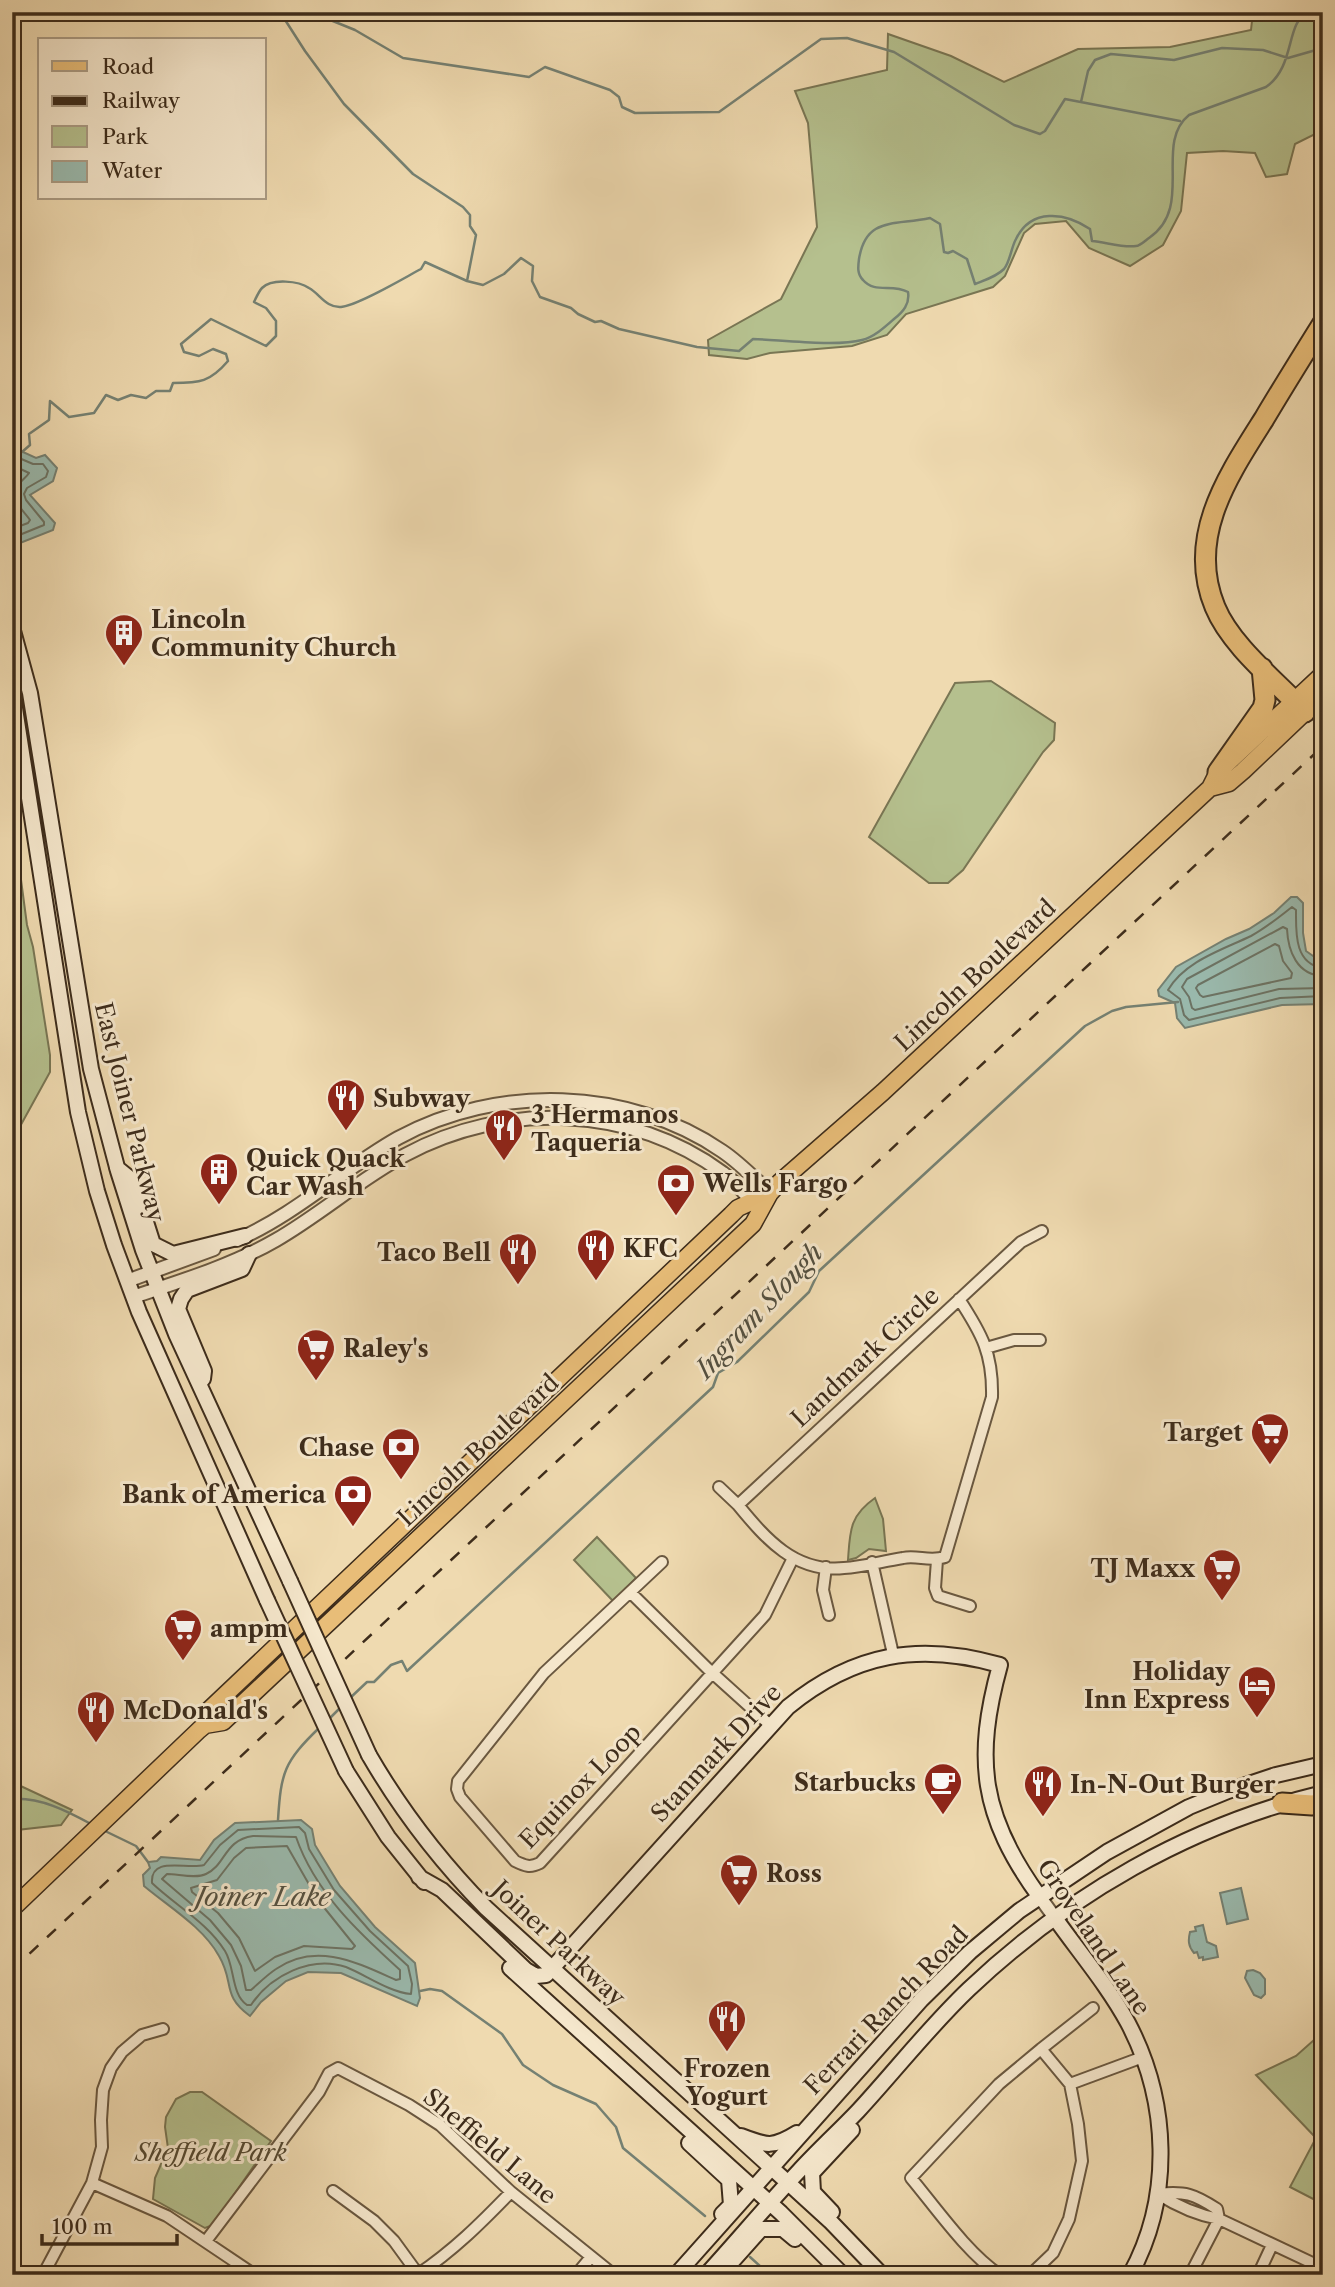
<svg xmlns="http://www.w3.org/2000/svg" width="1335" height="2287" viewBox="0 0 1335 2287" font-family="'Libre Caslon Text',serif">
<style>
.green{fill:#b5c08e;stroke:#797654;stroke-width:2}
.water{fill:#9abaae;stroke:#758173;stroke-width:2}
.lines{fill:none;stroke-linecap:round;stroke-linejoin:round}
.shore{stroke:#6c7364;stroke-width:2}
.stream{stroke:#758173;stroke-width:2.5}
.minor-casing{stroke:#6a5840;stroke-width:14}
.tertiary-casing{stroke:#6a5840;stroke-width:16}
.secondary-casing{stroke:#3d2c1b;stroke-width:18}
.primary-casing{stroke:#3d2c1b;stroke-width:19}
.motorway-casing{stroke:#3d2c1b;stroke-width:23}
.minor{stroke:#f5e7cc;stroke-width:10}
.tertiary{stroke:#f5e7cc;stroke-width:12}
.secondary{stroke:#f5e7cc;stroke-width:14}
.primary{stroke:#e8bd78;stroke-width:16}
.motorway{stroke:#e8bd78;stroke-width:19}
.rail{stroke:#3d2c1b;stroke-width:2.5;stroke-dasharray:12 12;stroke-linecap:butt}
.secondary-bridge-casing{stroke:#3d2c1b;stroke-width:18;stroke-linecap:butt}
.secondary-bridge{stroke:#f5e7cc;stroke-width:14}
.labels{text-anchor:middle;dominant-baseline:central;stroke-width:6;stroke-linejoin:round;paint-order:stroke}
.poi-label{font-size:24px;font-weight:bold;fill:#3d2c1b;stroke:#f5e7cc;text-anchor:start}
.street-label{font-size:24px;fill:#3d2c1b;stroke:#f5e7cc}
.park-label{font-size:24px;font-style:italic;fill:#554a32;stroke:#f5e7cc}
.water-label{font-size:26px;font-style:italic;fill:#545040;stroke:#f5e7cc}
</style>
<rect width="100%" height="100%" fill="#efdab0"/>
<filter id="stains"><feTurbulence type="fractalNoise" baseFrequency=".00286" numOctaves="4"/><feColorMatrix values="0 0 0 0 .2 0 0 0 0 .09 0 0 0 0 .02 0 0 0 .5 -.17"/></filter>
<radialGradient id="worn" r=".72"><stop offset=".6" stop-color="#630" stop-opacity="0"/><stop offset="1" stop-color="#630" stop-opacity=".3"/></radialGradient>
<path class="green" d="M1253,12H1323V133L1319,132L1295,144L1287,174L1266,177L1255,153L1223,151L1187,153L1181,211L1163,245L1130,266L1089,248L1066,221L1035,224L1024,233L1005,276L993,287L906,314L887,335L852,346L770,353L747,359L709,355L708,340L781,299L817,227L808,123L795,91L887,70L888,34L951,56L1004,82L1078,49L1170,47L1251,30Z
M991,681L1055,723L1054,740L1043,752L963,870L948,883H929L869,837L955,683Z
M12,812L27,925L33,947L50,1055V1072L12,1141Z
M875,1498L883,1519L886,1551L869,1549L856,1558L848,1560C850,1532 849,1516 875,1498Z
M597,1537L636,1578L613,1601L574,1560Z
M12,1782L72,1810L61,1825L17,1830L12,1837Z
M1323,2032V2204L1290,2187L1316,2138L1256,2075L1296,2056Z
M190,2092H202L271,2141L213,2225L205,2228L153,2199L155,2178L168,2148L165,2127L166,2117L176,2099Z"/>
<path class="water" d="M12,447L36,458L45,455L57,468L53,481L30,495L55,523L53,530L15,545L12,540Z
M1291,897H1297L1303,903V933L1306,951L1323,963V1004L1282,1005L1185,1028L1177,1018L1175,1003L1159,996L1158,990L1176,967L1226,939L1249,929L1274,913Z
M301,1820L312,1829L315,1845L340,1886L375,1927L415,1963L420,1998L417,2006L341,1973L308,1972L286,1981L261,2002L250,2016C221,1995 235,1983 219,1956C203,1927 169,1907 144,1886L143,1875L150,1868L148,1862L157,1861L161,1857L200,1860L214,1840L235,1823Z
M1241,1888L1248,1919L1227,1924L1220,1893Z
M1203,1925L1207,1942L1216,1946L1218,1957L1203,1960V1957L1199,1958L1197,1952L1194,1953C1188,1946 1188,1940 1190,1932L1196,1931L1195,1927Z
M1253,1970L1260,1973L1265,1979V1994L1261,1998L1254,1995L1245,1978L1247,1971Z"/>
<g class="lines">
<path class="shore" d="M12,455L33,464H43L48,471L46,477L27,488L24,494L26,500L44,522V525L12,538
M12,465L29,473C26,478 20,481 17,487C10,500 23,510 30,520L28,523L12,529
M1275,944L1279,946L1283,961L1292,973L1291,978L1203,997L1200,995L1196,988L1198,985Z
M1323,968C1294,964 1296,932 1296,910L1292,907C1279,917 1266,928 1251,936C1222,950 1185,961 1168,990L1180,999L1184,1015L1189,1020L1280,998L1323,996
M1323,976C1297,975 1288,951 1287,929L1283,927L1187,979L1182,987L1189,997L1192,1008L1195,1010L1279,989L1323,988
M299,1827L305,1833L309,1849L334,1890L370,1931L408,1966L412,1984L411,1994C389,1992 366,1975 346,1967C311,1955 270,1976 251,2005H247C231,1994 235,1967 225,1951C207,1922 176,1906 152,1883C150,1855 187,1870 204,1865L220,1845L238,1830Z
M253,1836L296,1837C315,1892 358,1932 400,1970V1979L396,1980C358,1963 316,1941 276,1969C267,1975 259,1983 251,1990H246L241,1966L231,1945L210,1920L162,1879L167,1874C178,1874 196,1879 206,1874C226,1865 224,1840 253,1836Z
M287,1846L318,1900L355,1946L352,1949L304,1946L275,1957L255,1971L239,1938L218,1913L192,1892L191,1888L217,1880L234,1858L246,1848Z"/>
<path class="stream" d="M280,12L305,51L344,104L413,174L463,207L470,215V226L476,235L467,281L483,285L504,274L521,258L533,266L532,281L540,297L571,308L578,314L595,322L601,321L619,329L697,347L739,351L753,339C781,340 836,347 862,340C874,337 885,327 894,319C903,312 910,304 908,292C892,283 875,294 863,280C857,274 858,267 859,259C866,216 895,226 930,218L940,224L944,252L948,253L953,251L967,259L975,284C985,280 996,277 1004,269C1010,262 1011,248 1016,239C1031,208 1065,212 1090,229L1092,241C1105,242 1123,248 1136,246C1140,246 1146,240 1149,238C1195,207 1153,144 1189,115L1266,87C1296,66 1285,23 1308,12
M1320,12L1323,13
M284,19L303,14L318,15L355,30L403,58L529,77L545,67L610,90L619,97L622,107L635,113L719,112L821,39L847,38L894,52L1014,125L1040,134L1045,131L1065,99L1180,121
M1081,102L1088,71L1095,60L1111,54L1174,60L1222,48L1263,50L1288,58L1316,50L1323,55
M22,452L30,445L29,434L49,420L50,401L69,417L94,413L106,395L118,400L131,395L146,398L156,391H170L173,383C200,383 210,382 228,361L226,354L213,349L199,356L184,352L181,344L211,319L266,346L276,336V321L266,308L254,302C256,298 259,291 262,288C272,278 299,281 309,288C320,294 326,308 341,307C359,305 404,278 421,269L425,262L467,281
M349,1699L367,1682H374L391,1665L402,1661L407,1671L713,1387L718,1373L737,1362L809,1292L819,1271L1085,1026L1112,1011L1126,1007L1178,1002
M329,1719L342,1706
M12,1799C40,1797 67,1811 91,1824
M278,1820C281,1772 284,1762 319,1728
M103,1830L136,1846L148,1862
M420,1991L430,1989L442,1991L502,2034L523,2065L553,2085L596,2104L616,2127L623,2148L705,2216
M750,2257L770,2275"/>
<defs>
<path id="minor" d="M959,1299C982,1334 993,1354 992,1397L945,1557C930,1562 917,1555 903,1558C883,1561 863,1567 844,1568C795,1573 766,1539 738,1505L1021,1242L1042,1231
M986,1348L1014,1340H1040
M719,1487L738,1505
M937,1560L935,1588L938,1596L970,1606
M662,1562L544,1673L458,1781L457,1789L460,1797L515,1861C525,1866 530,1868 540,1863L765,1615L793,1558
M872,1562L893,1654
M826,1567L823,1590L829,1615
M630,1592L708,1669L770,1725
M1041,2049L1093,2008
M1070,2084L1143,2057
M92,2183L167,2216L255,2275
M333,2191L374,2221L394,2241L418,2274
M1158,2194C1177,2206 1197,2215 1219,2219L1323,2268
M1158,2194C1185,2191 1194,2194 1217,2209L1219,2219L1190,2275
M206,2241L319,2092L329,2073L338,2068L409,2105L440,2125L511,2192L614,2275
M43,2275L92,2183L102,2147L101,2120L103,2090L111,2068L122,2052L142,2035L163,2029
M417,2275C454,2250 480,2224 511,2192
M576,2275L591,2257
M1000,2275C968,2254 936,2208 911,2178L999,2084L1041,2049L1070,2084L1078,2124L1082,2161L1069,2219L1053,2253L1030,2275
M1258,2275L1272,2245"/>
<path id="tertiary" d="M237,1240C296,1214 343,1169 398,1138C497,1084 629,1087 722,1151C740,1163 754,1178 770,1193
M127,1281L214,1249
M133,1297C181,1281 233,1265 276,1240C321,1214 360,1179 405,1155C505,1101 631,1105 723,1173C736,1182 746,1195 757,1207
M1039,1896L1055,1918"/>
<path id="secondary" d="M12,627L30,693L91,1069L118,1171L143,1250L176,1334L290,1581
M12,689L78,1112L97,1191L114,1245L139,1312L267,1600
M117,1168L133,1181L153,1244L173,1254L245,1236
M203,1379L204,1371L178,1309L181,1299L187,1290L242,1269L249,1254
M369,1755C402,1812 440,1861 486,1908L830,2221L882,2275
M346,1771L388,1837L424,1882
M419,1877L442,1890L526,1970L536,1976L546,1975L788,1707C854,1653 919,1642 1000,1665C974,1759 981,1816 1039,1896
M1055,1918C1079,1952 1108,1986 1128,2023C1169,2101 1173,2197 1130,2275
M510,1968L781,2213L843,2275
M741,2136C767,2146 773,2148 797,2133
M689,2143L729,2180L731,2205L722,2214
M832,2212L813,2192L812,2173L852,2130
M676,2275L921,2000L970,1952L1019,1911L1107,1852L1189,1807L1228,1791L1276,1775L1323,1764
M706,2275C737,2241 767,2205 798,2172C817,2151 838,2132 858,2111C895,2071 929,2027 969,1989C1068,1895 1190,1825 1323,1793
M720,2275L761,2229H783L795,2239"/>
<path id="primary" d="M1210,788L1229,783L1243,771L1323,695
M205,1725L223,1722L753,1224L770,1193L780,1182L883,1092L1210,788L1218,772L1323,674
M12,1909L199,1730L205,1725L209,1710L731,1215L738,1208L770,1193"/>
<path id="motorway" d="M1305,712C1276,681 1231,646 1215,607C1186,537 1228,476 1264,419C1283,387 1303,355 1323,323
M1218,772L1263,708L1265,700L1262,668
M1282,1803L1312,1805L1323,1803"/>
</defs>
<use href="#minor" class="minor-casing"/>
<use href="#tertiary" class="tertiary-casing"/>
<use href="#secondary" class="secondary-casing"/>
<use href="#primary" class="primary-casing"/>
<use href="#motorway" class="motorway-casing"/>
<use href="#minor" class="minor"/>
<use href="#tertiary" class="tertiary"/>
<use href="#secondary" class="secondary"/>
<use href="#primary" class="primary"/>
<use href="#motorway" class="motorway"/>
<path class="rail" d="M12,1970L1323,746"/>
<defs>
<path id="secondary-bridge" d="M290,1581L369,1755
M267,1600L346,1771"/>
</defs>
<use href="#secondary-bridge" class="secondary-bridge-casing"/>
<use href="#secondary-bridge" class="secondary-bridge"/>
</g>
<defs>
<symbol id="building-pin" viewBox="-11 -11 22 30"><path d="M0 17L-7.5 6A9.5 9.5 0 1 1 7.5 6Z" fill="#8f2418" stroke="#f5e7cc"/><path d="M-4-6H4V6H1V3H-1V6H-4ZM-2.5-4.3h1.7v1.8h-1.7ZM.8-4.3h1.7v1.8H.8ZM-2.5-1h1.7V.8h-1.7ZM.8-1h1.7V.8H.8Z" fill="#fff"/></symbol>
<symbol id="restaurant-pin" viewBox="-11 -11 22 30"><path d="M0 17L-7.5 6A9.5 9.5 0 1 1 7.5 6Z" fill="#8f2418" stroke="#f5e7cc"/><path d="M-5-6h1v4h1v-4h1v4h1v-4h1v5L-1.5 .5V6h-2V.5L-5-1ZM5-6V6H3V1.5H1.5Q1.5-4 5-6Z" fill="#fff"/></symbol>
<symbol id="bank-pin" viewBox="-11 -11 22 30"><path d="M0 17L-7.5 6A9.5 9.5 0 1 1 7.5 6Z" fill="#8f2418" stroke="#f5e7cc"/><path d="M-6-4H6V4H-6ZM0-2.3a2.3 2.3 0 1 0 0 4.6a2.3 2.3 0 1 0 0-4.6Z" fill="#fff"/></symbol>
<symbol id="supermarket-pin" viewBox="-11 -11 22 30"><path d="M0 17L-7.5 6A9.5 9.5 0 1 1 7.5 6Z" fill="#8f2418" stroke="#f5e7cc"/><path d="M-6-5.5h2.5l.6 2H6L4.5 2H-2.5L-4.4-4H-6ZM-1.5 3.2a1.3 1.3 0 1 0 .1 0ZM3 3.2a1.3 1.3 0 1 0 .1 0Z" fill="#fff"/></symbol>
<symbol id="hotel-pin" viewBox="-11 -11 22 30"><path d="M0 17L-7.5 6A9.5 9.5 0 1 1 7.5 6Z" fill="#8f2418" stroke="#f5e7cc"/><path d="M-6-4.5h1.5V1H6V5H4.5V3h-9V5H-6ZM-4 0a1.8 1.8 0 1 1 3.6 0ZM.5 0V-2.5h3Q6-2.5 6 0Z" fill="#fff"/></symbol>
<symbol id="cafe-pin" viewBox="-11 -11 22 30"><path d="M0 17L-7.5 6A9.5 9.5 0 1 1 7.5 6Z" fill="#8f2418" stroke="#f5e7cc"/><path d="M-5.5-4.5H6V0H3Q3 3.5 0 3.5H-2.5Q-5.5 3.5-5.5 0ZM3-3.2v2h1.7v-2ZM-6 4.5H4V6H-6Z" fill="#fff"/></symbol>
</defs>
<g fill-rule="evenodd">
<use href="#building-pin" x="102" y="611" width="44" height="60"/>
<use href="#restaurant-pin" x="324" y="1076" width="44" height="60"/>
<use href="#restaurant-pin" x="482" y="1106" width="44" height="60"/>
<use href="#building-pin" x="197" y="1150" width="44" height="60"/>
<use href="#bank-pin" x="654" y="1161" width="44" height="60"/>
<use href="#restaurant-pin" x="574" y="1226" width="44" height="60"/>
<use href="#restaurant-pin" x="496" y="1230" width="44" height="60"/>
<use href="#supermarket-pin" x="294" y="1326" width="44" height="60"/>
<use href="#supermarket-pin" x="1248" y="1410" width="44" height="60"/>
<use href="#bank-pin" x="379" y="1425" width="44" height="60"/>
<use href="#bank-pin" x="331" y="1472" width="44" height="60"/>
<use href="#supermarket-pin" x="1200" y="1546" width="44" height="60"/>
<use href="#supermarket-pin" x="161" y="1606" width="44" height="60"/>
<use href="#hotel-pin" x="1235" y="1663" width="44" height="60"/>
<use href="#restaurant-pin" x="74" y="1688" width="44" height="60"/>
<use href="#cafe-pin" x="921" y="1760" width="44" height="60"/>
<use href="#restaurant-pin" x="1021" y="1762" width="44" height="60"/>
<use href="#supermarket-pin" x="717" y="1851" width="44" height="60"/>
<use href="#restaurant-pin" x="705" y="1997" width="44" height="60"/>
</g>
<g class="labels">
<g class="poi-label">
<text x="151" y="619">Lincoln<tspan x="151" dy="28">Community Church</tspan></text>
<text x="373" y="1098">Subway</text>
<text x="531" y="1114">3 Hermanos<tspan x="531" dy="28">Taqueria</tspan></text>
<text x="246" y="1158">Quick Quack<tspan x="246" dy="28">Car Wash</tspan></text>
<text x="703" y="1183">Wells Fargo</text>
<text x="623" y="1248">KFC</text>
<text x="491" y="1252" text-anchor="end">Taco Bell</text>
<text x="343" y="1348">Raley's</text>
<text x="1243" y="1432" text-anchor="end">Target</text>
<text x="374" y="1447" text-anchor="end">Chase</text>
<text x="326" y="1494" text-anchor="end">Bank of America</text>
<text x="1195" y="1568" text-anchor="end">TJ Maxx</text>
<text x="210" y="1628">ampm</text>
<text x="1230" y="1671" text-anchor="end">Holiday<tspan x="1230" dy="28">Inn Express</tspan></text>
<text x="123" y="1710">McDonald's</text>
<text x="916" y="1782" text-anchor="end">Starbucks</text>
<text x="1070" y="1784">In-N-Out Burger</text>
<text x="766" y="1873">Ross</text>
<text x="727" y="2068" text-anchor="middle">Frozen<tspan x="727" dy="28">Yogurt</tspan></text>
</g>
<g class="street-label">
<text transform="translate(975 975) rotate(-43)">Lincoln Boulevard</text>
<text transform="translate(130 1112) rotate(76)">East Joiner Parkway</text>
<text transform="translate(865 1357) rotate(-43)">Landmark Circle</text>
<text transform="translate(478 1450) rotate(-43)">Lincoln Boulevard</text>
<text transform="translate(716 1753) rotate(-47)">Stanmark Drive</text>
<text transform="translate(580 1786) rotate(-46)">Equinox Loop</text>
<text transform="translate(1094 1937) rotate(56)">Groveland Lane</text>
<text transform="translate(559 1943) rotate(43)">Joiner Parkway</text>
<text transform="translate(886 2010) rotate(-46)">Ferrari Ranch Road</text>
<text transform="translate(490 2146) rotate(40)">Sheffield Lane</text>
</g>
<g class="park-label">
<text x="211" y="2152">Sheffield Park</text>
</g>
<g class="water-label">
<text transform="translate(759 1311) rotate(-47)">Ingram Slough</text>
<text x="263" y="1897">Joiner Lake</text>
</g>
</g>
<rect width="1335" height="2287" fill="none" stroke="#efdab0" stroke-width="42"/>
<rect x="14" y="14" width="1307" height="2259" fill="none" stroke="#3d2c1b" stroke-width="3.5"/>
<rect x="21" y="21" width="1293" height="2245" fill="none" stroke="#3d2c1b" stroke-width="2"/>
<rect x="38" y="38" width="228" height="161" fill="#f5e7cc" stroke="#ab9c85" stroke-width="2"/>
<rect x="52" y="61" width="35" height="10" fill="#e8bd78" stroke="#ab9c85" stroke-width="2"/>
<text x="102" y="74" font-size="21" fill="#3d2c1b">Road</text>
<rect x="52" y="96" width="35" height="10" fill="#3d2c1b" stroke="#ab9c85" stroke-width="2"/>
<text x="102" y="108" font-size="21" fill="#3d2c1b">Railway</text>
<rect x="52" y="126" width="35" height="21" fill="#b5c08e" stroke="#ab9c85" stroke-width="2"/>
<text x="102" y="144" font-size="21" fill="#3d2c1b">Park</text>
<rect x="52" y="161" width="35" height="21" fill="#9abaae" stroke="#ab9c85" stroke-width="2"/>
<text x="102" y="178" font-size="21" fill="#3d2c1b">Water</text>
<path d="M42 2234v10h135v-10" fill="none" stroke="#3d2c1b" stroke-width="3.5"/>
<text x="52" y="2234" font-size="21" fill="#3d2c1b" stroke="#f5e7cc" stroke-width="5" paint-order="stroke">100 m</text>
<rect width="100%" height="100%" filter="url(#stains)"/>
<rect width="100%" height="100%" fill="url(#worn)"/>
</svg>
